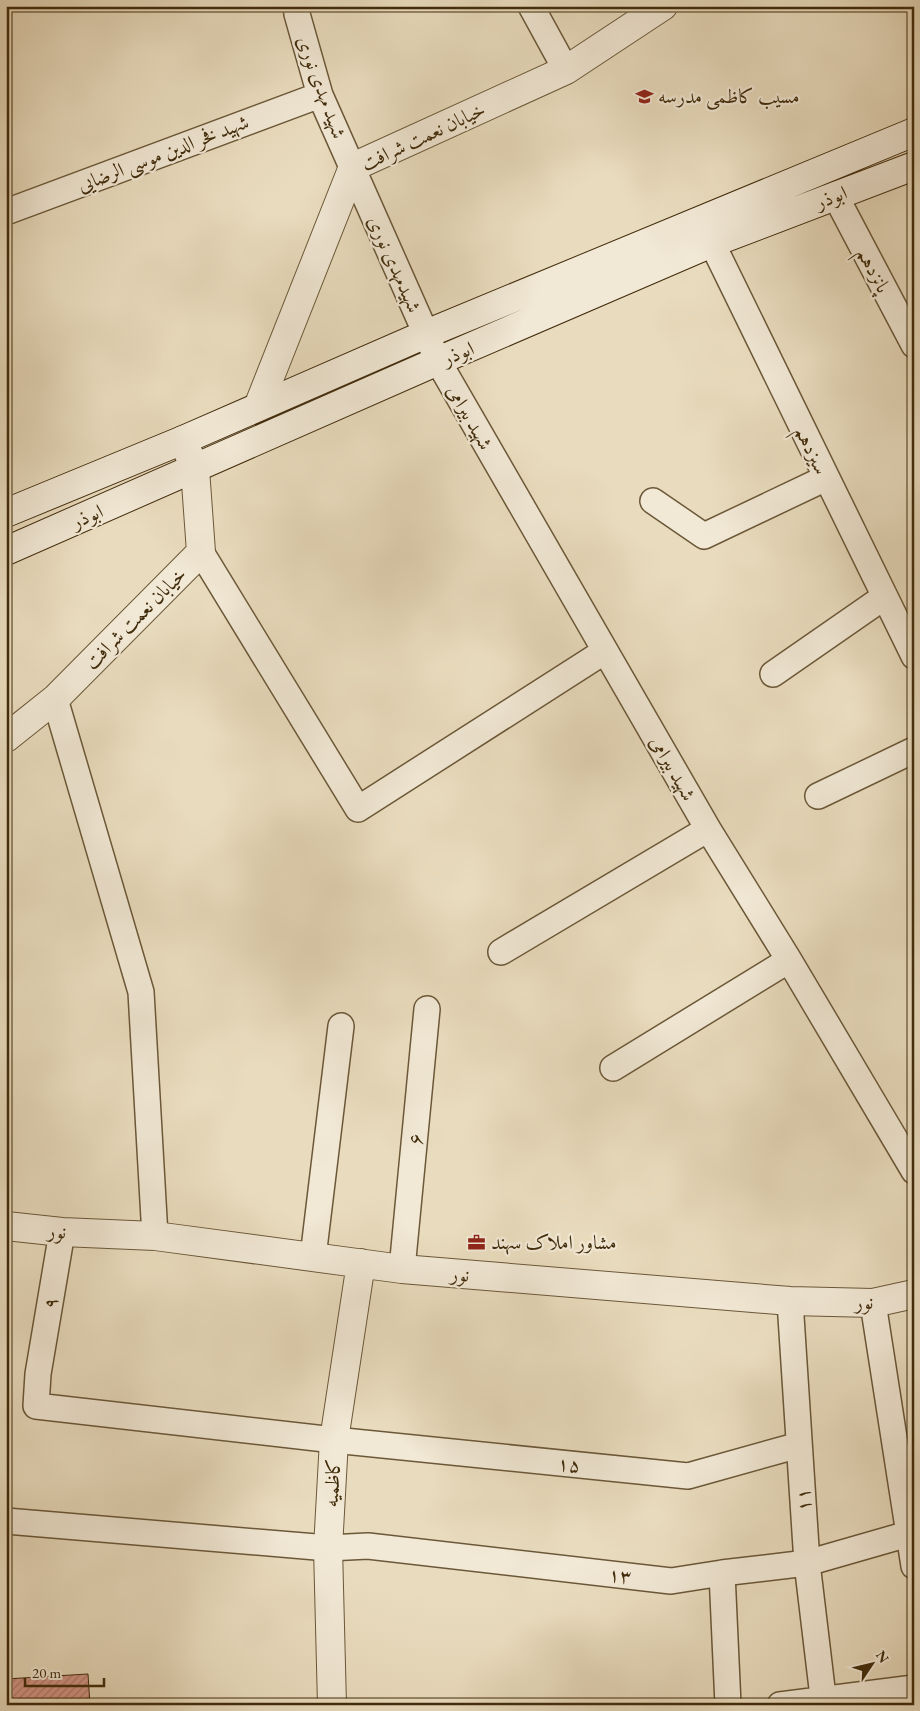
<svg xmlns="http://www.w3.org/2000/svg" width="920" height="1711" viewBox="0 0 920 1711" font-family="'EB Garamond',Amiri,serif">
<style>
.building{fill:url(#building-hatch);stroke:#412c0c}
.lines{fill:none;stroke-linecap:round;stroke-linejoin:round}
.minor-casing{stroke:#6b5838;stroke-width:28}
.tertiary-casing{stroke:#6b5838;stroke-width:30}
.secondary-casing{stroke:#412c0c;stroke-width:30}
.minor{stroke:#f1e8d5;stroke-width:25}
.tertiary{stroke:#f1e8d5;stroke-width:28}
.secondary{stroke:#f1e8d5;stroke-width:28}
.labels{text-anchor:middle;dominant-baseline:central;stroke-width:4.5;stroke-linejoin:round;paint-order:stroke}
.street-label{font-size:20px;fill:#412c0c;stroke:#f1e8d5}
.poi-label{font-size:20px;fill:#412c0c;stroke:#f1e8d5;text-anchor:start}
</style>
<defs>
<pattern id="building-hatch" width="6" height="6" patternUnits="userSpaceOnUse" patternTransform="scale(1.25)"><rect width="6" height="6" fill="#d7988a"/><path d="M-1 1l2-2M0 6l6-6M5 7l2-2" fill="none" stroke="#b07c6f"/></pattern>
</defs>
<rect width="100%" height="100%" fill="#e9dcbe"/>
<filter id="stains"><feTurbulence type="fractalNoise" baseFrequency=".004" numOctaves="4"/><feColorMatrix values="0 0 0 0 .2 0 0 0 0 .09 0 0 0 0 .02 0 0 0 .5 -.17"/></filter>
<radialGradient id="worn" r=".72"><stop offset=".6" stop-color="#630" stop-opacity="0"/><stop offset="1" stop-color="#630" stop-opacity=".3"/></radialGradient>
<path class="building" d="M88,1674L90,1705H6V1679Z"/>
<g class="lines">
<defs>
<path id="minor" d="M296,6L297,14L320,95L438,361L708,829L789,960L914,1171
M531,6L566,70
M835,195L914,345
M6,212L320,95
M712,243L914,656
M653,501L704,536L826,478
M201,552L358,809L605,651
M773,674L884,597
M55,699L141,992L155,1236
M818,796L914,750
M501,952L708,829
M613,1068L789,960
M62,1232L38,1374L36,1406L334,1440L688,1476L799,1445
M313,1257L341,1026
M402,1269L427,1009
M790,1301L807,1563L824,1705
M873,1303L914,1566
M6,1521L328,1548L368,1546L671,1581L722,1573L807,1563L908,1534
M722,1573L728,1705
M780,1705L914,1688"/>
<path id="tertiary" d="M258,407L353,167L566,70L663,6
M6,738L55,699L201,552L195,469L183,440
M6,1226L62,1232L155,1236L402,1269L790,1301L873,1303L914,1294
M332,1705L328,1548L334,1440L361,1263"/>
<path id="secondary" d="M6,513L183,440L426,334L914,132
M6,551L438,361L712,243L914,166"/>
</defs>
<use href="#minor" class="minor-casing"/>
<use href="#tertiary" class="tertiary-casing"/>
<use href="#secondary" class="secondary-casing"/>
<use href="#minor" class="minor"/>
<use href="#tertiary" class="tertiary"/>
<use href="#secondary" class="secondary"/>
</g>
<defs>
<symbol id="school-bare" viewBox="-9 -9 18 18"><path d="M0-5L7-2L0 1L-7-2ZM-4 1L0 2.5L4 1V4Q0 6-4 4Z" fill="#8f2418" stroke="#f1e8d5" stroke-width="2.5" paint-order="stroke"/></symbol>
<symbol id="office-bare" viewBox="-9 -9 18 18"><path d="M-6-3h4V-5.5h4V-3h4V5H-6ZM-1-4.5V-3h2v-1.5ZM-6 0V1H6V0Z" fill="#8f2418" stroke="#f1e8d5" stroke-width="2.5" paint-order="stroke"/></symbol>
</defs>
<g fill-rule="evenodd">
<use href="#school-bare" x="632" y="84" width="25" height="25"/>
<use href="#office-bare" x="464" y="1230" width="25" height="25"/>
</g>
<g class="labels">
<g class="street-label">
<text transform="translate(322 87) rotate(70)">شهید مهدی نوری</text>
<text transform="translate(423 136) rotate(-25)">خیابان نعمت شرافت</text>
<text transform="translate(163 153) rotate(-21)">شهید فخر الدین موسی الرضایی</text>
<text transform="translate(831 197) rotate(-21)">ابوذر</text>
<text transform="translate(395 264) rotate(66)">شهیدمهدی نوری</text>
<text transform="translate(874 270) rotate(62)">پانزدهم</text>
<text transform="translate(458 353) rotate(-23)">ابوذر</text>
<text transform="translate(470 417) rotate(60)">شهید بیرامی</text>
<text transform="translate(812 450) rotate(64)">سیزدهم</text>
<text transform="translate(87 516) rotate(-24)">ابوذر</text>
<text transform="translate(135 618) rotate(-45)">خیابان نعمت شرافت</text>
<text transform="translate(673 768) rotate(60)">شهید بیرامی</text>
<text transform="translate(415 1139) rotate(-85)">۶</text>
<text transform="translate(57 1231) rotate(4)">نور</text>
<text transform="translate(460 1274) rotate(5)">نور</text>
<text transform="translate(864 1302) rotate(-2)">نور</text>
<text transform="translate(50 1303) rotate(-81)">۹</text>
<text transform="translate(569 1464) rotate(6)">۱۵</text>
<text transform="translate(332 1483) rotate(-86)">کاظمیه</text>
<text transform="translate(803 1500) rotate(-94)">۱۱</text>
<text transform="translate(620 1575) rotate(6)">۱۳</text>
</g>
<g class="poi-label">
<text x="658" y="96">مسیب کاظمی مدرسه</text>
<text x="491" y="1242">مشاور املاک سهند</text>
</g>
</g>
<rect width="920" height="1711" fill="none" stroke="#e9dcbe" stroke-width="25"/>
<rect x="8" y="8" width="905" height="1696" fill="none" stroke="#412c0c" stroke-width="2.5"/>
<rect x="12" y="12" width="895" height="1686" fill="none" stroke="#412c0c"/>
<g transform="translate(872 1664) rotate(55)" stroke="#f1e8d5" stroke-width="4" paint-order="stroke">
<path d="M0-4L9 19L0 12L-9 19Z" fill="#412c0c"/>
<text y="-8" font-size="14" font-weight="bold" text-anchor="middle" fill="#412c0c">N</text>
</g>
<path d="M25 1678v8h79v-8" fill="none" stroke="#412c0c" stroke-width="2.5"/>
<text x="32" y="1678" font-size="15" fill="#412c0c" stroke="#f1e8d5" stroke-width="4" paint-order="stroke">20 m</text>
<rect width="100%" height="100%" filter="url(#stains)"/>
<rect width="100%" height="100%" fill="url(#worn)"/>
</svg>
